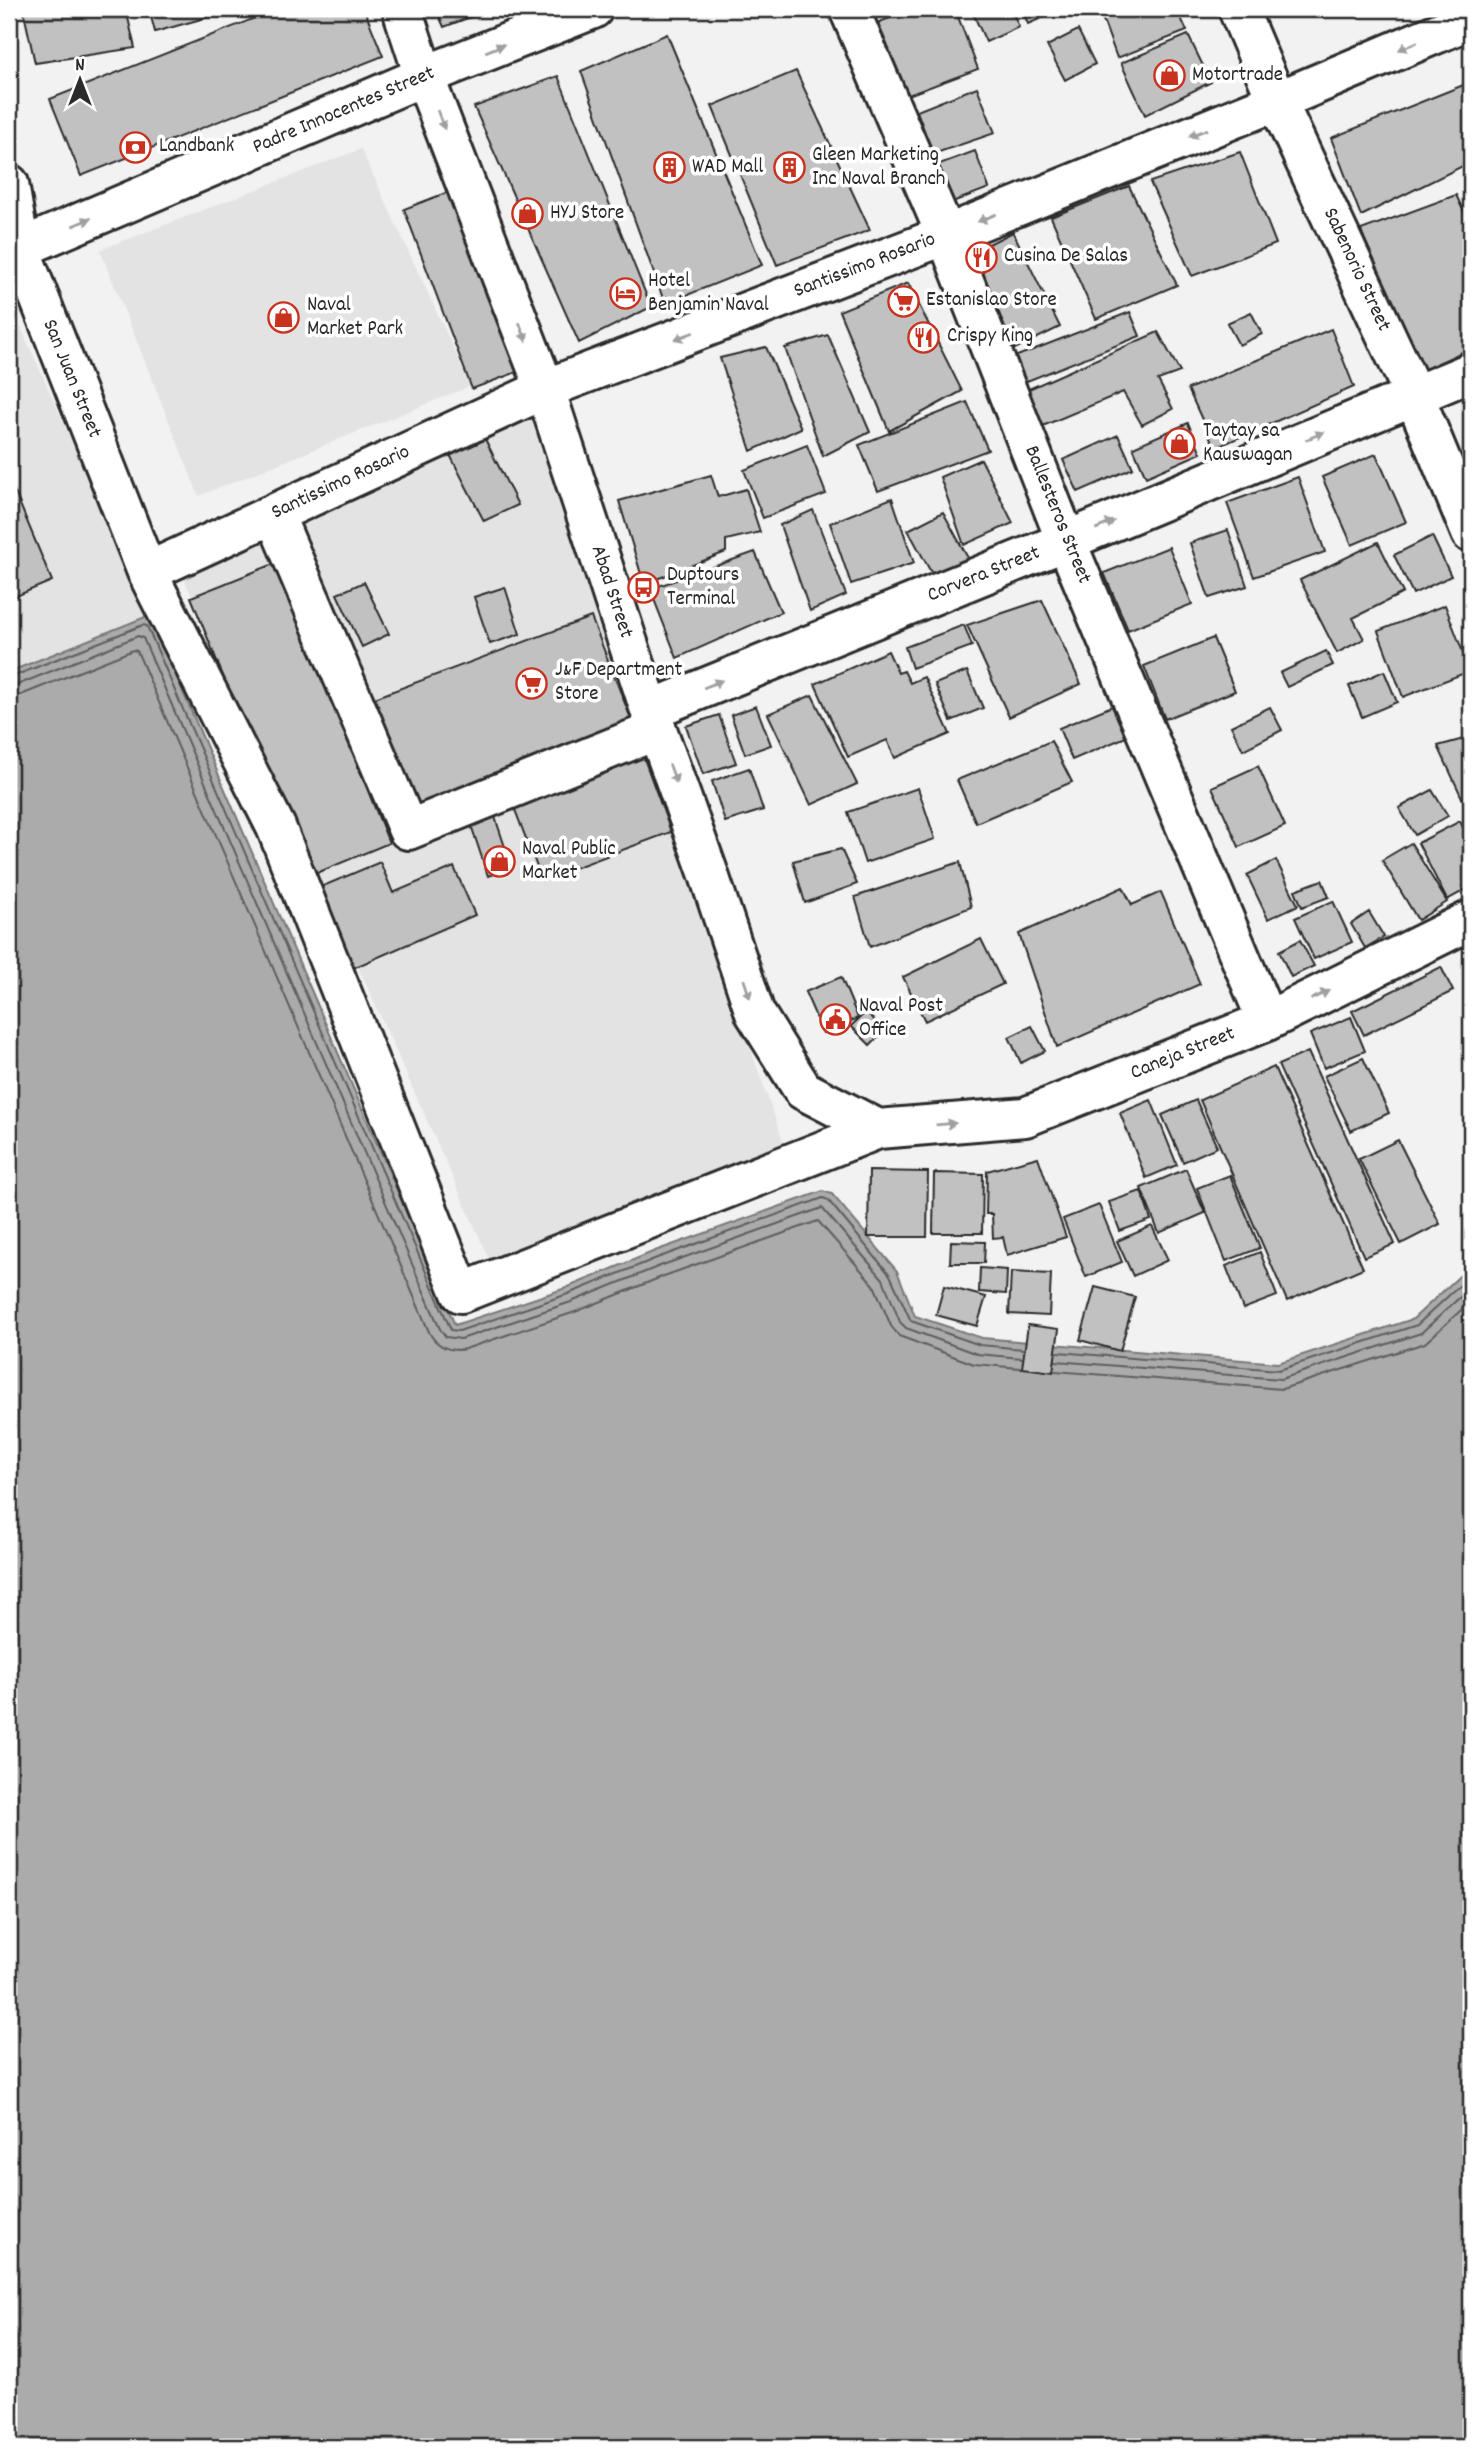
<svg xmlns="http://www.w3.org/2000/svg" width="1480" height="2456" viewBox="0 0 1480 2456" font-family="Dekko,sans-serif">
<style>
.built{fill:#e3e3e3}
.water{fill:#ababab;stroke:#787878;stroke-width:2}
.lines{fill:none;stroke-linecap:round;stroke-linejoin:round}
.shore{stroke:#5e5e5e;stroke-width:2}
.building{fill:#c1c1c1;stroke:#2b2b2b;stroke-width:2}
.minor-casing{stroke:#2b2b2b;stroke-width:44}
.major-casing{stroke:#2b2b2b;stroke-width:44}
.minor{stroke:#fff;stroke-width:38}
.major{stroke:#fff;stroke-width:38}
.oneway{fill:#a0a0a0}
.labels{text-anchor:middle;dominant-baseline:central;stroke-width:7;stroke-linejoin:round;paint-order:stroke}
.poi-label{font-size:21px;fill:#2b2b2b;stroke:#fff;text-anchor:start}
.street-label{font-size:21px;fill:#2b2b2b;stroke:#fff}
</style>
<rect width="100%" height="100%" fill="#f2f2f2"/>
<filter id="ink" filterUnits="userSpaceOnUse"><feTurbulence type="fractalNoise" baseFrequency=".0143" numOctaves="2"/><feDisplacementMap in="SourceGraphic" scale="14" xChannelSelector="R" yChannelSelector="G"/><feConvolveMatrix kernelMatrix="1 2 1 2 8 2 1 2 1" color-interpolation-filters="sRGB"/></filter>
<g filter="url(#ink)">
<path class="built" d="M361,149L471,386L199,496L100,250Z
M9,301L150,615L9,672Z
M531,419L786,1150L491,1263L182,574Z"/>
<path class="water" d="M150,615L455,1325L566,1288L655,1251L823,1191L832,1194L897,1271L915,1316L982,1338L1278,1363L1413,1319L1467,1269L1471,1268V2447H9V672Z"/>
<g class="lines">
<path class="shore" d="M9,678L143,625L147,626L451,1330L459,1331L568,1294L657,1258L823,1198L828,1200L890,1275L911,1321L980,1345L1023,1349
M9,687L17,685L138,636L143,638L440,1329L446,1337L461,1339L571,1302L660,1266L822,1208L883,1279L900,1322L906,1328L977,1354L1022,1358
M9,697L21,695L133,650L137,651L430,1334C438,1347 450,1352 465,1349L575,1312L664,1276L818,1221L874,1285L891,1326L899,1336L974,1364L1020,1368
M1058,1352L1279,1370L1417,1325L1471,1275
M1056,1361L1281,1379L1421,1333L1471,1287
M1055,1371L1282,1389L1425,1343L1471,1301"/>
</g>
<path class="building" d="M23,9H126L135,48L35,63Z
M149,9H218L219,14L155,32Z
M278,9H364L383,56L81,176L50,99Z
M436,9H492L444,27Z
M914,9H955L978,69L895,100L866,27Z
M971,9H1011L1019,27L986,42Z
M1022,9H1063L1028,24Z
M1099,9H1177L1187,31L1117,58Z
M1078,30L1095,64L1065,80L1047,46Z
M667,34L762,265L665,304L581,71Z
M1188,35L1211,82L1145,115L1121,63Z
M796,71L870,230L777,265L712,106Z
M558,76L651,307L579,343L474,107Z
M1471,82V162L1361,216L1331,138Z
M977,87L995,133L933,154L917,111Z
M975,151L989,188L937,208L923,170Z
M1240,152L1276,244L1192,276L1150,182Z
M1129,186L1177,285L1096,319L1051,217Z
M448,192L517,372L472,389L404,209Z
M1456,195L1471,227V348L1417,373L1361,230Z
M1013,232L1060,327L1015,349L968,254Z
M908,283L962,391L889,431L839,311Z
M1130,312L1140,336L1017,385L1007,360Z
M1251,312L1262,334L1239,345L1227,323Z
M1331,329L1354,387L1215,448L1188,389Z
M1158,332L1180,372L1158,380L1173,409L1142,425L1123,392L1031,431L1015,395Z
M828,335L870,432L823,456L785,348Z
M766,347L801,428L751,451L720,358Z
M967,402L988,450L878,491L859,445Z
M1188,423L1201,453L1146,477L1133,447Z
M1118,435L1133,468L1078,492L1063,460Z
M484,437L518,505L484,521L450,455Z
M807,445L826,494L763,518L744,470Z
M1376,454L1406,522L1352,545L1322,477Z
M981,459L1013,523L964,545L940,477Z
M711,475L718,497L746,489L760,532L726,540V552L644,584L619,501Z
M1298,477L1325,552L1254,577L1227,503Z
M9,478L52,581L9,599Z
M892,498L914,563L851,584L830,523Z
M813,510L846,595L810,611L780,525Z
M943,512L968,558L933,576L908,530Z
M1228,530L1247,586L1209,598L1190,543Z
M1432,536L1451,576L1413,594L1394,555Z
M1378,542L1403,593L1353,618L1364,639L1337,653L1300,580Z
M1169,547L1192,604L1128,630L1104,573Z
M755,552L781,612L677,658L650,589Z
M276,563L389,843L305,878L191,597Z
M364,582L389,634L362,647L337,594Z
M505,587L520,634L490,644L474,597Z
M1042,600L1081,684L1009,717L967,625Z
M1445,605L1470,671L1403,697L1378,631Z
M591,617L633,724L410,807L369,700Z
M964,625L972,646L912,668L905,647Z
M1213,638L1235,691L1165,719L1144,666Z
M888,651L898,673L904,671L910,683L924,677L950,734L895,758L887,740L848,757L815,684Z
M1326,651L1333,665L1287,687L1280,673Z
M967,671L983,708L951,721L935,684Z
M1384,671L1397,702L1362,717L1349,686Z
M812,695L857,784L811,805L768,714Z
M756,706L771,745L745,754L731,715Z
M1112,706L1126,737L1072,760L1059,728Z
M1270,707L1282,730L1243,750L1231,726Z
M719,715L736,763L703,774L686,726Z
M1471,737V796L1463,800L1438,746Z
M1051,741L1072,782L976,823L957,780Z
M642,753L671,832L542,880L512,802Z
M1258,766L1285,826L1239,847L1212,787Z
M749,768L763,810L725,822L712,781Z
M918,788L935,839L865,863L848,812Z
M1432,790L1448,816L1415,835L1399,808Z
M492,808L512,868L488,876L468,816Z
M1460,821L1471,844V887L1447,900L1418,843Z
M1411,843L1447,902L1418,920L1382,860Z
M841,849L857,884L805,903L793,861Z
M1276,860L1298,905L1268,919L1247,875Z
M380,862L393,893L454,867L475,915L351,969L316,889Z
M960,862L971,907L870,947L855,897Z
M1322,880L1329,897L1302,907L1295,890Z
M1123,887L1132,905L1161,892L1200,984L1057,1047L1019,934Z
M1333,901L1352,942L1314,959L1295,918Z
M1369,912L1384,937L1365,948L1351,924Z
M981,939L1003,984L925,1021L903,977Z
M1300,940L1314,966L1291,977L1279,951Z
M1441,967L1453,991L1364,1035L1352,1011Z
M841,977L858,1018L823,1033L805,992Z
M866,1012L884,1031L870,1045L851,1026Z
M1351,1017L1365,1051L1324,1068L1310,1034Z
M1032,1026L1045,1051L1021,1063L1009,1037Z
M1308,1052L1395,1244L1364,1257L1278,1065Z
M1363,1058L1389,1113L1351,1131L1324,1076Z
M1274,1067L1363,1268L1287,1301L1200,1100Z
M1151,1100L1177,1165L1146,1178L1120,1113Z
M1196,1100L1217,1147L1183,1162L1162,1115Z
M1398,1140L1440,1224L1401,1244L1359,1159Z
M1038,1157L1066,1237L1007,1255L1003,1237L993,1238L992,1214H986L987,1171Z
M1186,1169L1205,1213L1159,1233L1141,1188Z
M869,1171L928,1172L927,1237H868Z
M934,1173L983,1174L982,1233H933Z
M1230,1175L1260,1248L1226,1261L1197,1188Z
M1141,1191L1151,1220L1120,1231L1109,1202Z
M1099,1205L1122,1262L1086,1277L1063,1219Z
M1152,1226L1168,1260L1133,1276L1117,1241Z
M951,1241L985,1242L984,1263H950Z
M1260,1252L1277,1296L1243,1309L1226,1266Z
M980,1268L1007,1270L1006,1294L979,1292Z
M1011,1272L1051,1274L1049,1316L1009,1314Z
M944,1286L986,1297L977,1326L936,1315Z
M1095,1287L1135,1297L1120,1351L1080,1340Z
M1028,1325L1059,1329L1053,1372L1022,1368Z"/>
<g class="lines">
<defs>
<path id="minor" d="M402,9L424,76L545,389L650,710L708,872L755,1013L803,1090L878,1129
M849,9L946,235L1066,541L1267,1021
M1238,9L1277,101L1414,395L1471,533
M9,184L20,249L147,572L276,827L461,1293L878,1129L1025,1117L1267,1021L1471,920
M274,514L408,830L657,730
M147,572L545,389L946,235L1277,101L1471,19
M650,710L1066,541L1471,372"/>
<path id="major" d="M9,253L424,76L593,9"/>
</defs>
<use href="#minor" class="minor-casing"/>
<use href="#major" class="major-casing"/>
<use href="#minor" class="minor"/>
<use href="#major" class="major"/>
</g>
<defs><path id="oneway-solid" d="M-6-.8H1V-3.2L6.5 0L1 3.2V.8H-6Z" transform="scale(1.75)"/></defs>
<g class="oneway">
<use href="#oneway-solid" transform="translate(1408 46) rotate(157)"/>
<use href="#oneway-solid" transform="translate(495 48) rotate(-22)"/>
<use href="#oneway-solid" transform="translate(441 120) rotate(69)"/>
<use href="#oneway-solid" transform="translate(1198 133) rotate(158)"/>
<use href="#oneway-solid" transform="translate(987 218) rotate(158)"/>
<use href="#oneway-solid" transform="translate(82 222) rotate(-23)"/>
<use href="#oneway-solid" transform="translate(523 332) rotate(69)"/>
<use href="#oneway-solid" transform="translate(684 336) rotate(159)"/>
<use href="#oneway-solid" transform="translate(1315 436) rotate(-23)"/>
<use href="#oneway-solid" transform="translate(1105 525) rotate(-23)"/>
<use href="#oneway-solid" transform="translate(713 684) rotate(-22)"/>
<use href="#oneway-solid" transform="translate(673 774) rotate(70)"/>
<use href="#oneway-solid" transform="translate(747 989) rotate(72)"/>
<use href="#oneway-solid" transform="translate(1320 995) rotate(-26)"/>
<use href="#oneway-solid" transform="translate(946 1124) rotate(-5)"/>
</g>
</g>
<defs>
<symbol id="shop-ring" viewBox="-11 -11 22 22"><circle r="9.5" fill="#fff" stroke="#c8321e" stroke-width="1.5"/><path d="M-5-2.5h2.3a2.7 3.5 0 0 1 5.4 0H5L5.5 6h-11ZM-1.5-2.5h3a1.5 2.3 0 0 0-3 0Z" fill="#c8321e"/></symbol>
<symbol id="bank-ring" viewBox="-11 -11 22 22"><circle r="9.5" fill="#fff" stroke="#c8321e" stroke-width="1.5"/><path d="M-6-4H6V4H-6ZM0-2.3a2.3 2.3 0 1 0 0 4.6a2.3 2.3 0 1 0 0-4.6Z" fill="#c8321e"/></symbol>
<symbol id="building-ring" viewBox="-11 -11 22 22"><circle r="9.5" fill="#fff" stroke="#c8321e" stroke-width="1.5"/><path d="M-4-6H4V6H1V3H-1V6H-4ZM-2.5-4.3h1.7v1.8h-1.7ZM.8-4.3h1.7v1.8H.8ZM-2.5-1h1.7V.8h-1.7ZM.8-1h1.7V.8H.8Z" fill="#c8321e"/></symbol>
<symbol id="restaurant-ring" viewBox="-11 -11 22 22"><circle r="9.5" fill="#fff" stroke="#c8321e" stroke-width="1.5"/><path d="M-5-6h1v4h1v-4h1v4h1v-4h1v5L-1.5 .5V6h-2V.5L-5-1ZM5-6V6H3V1.5H1.5Q1.5-4 5-6Z" fill="#c8321e"/></symbol>
<symbol id="hotel-ring" viewBox="-11 -11 22 22"><circle r="9.5" fill="#fff" stroke="#c8321e" stroke-width="1.5"/><path d="M-6-4.5h1.5V1H6V5H4.5V3h-9V5H-6ZM-4 0a1.8 1.8 0 1 1 3.6 0ZM.5 0V-2.5h3Q6-2.5 6 0Z" fill="#c8321e"/></symbol>
<symbol id="supermarket-ring" viewBox="-11 -11 22 22"><circle r="9.5" fill="#fff" stroke="#c8321e" stroke-width="1.5"/><path d="M-6-5.5h2.5l.6 2H6L4.5 2H-2.5L-4.4-4H-6ZM-1.5 3.2a1.3 1.3 0 1 0 .1 0ZM3 3.2a1.3 1.3 0 1 0 .1 0Z" fill="#c8321e"/></symbol>
<symbol id="bus-ring" viewBox="-11 -11 22 22"><circle r="9.5" fill="#fff" stroke="#c8321e" stroke-width="1.5"/><path d="M-5-6H5V4H4V6H2V4H-2V6H-4V4H-5ZM-3.5-4V0h7V-4ZM-3.5 1.2v1.5H-2V1.2ZM2 1.2v1.5H3.5V1.2Z" fill="#c8321e"/></symbol>
<symbol id="civic-ring" viewBox="-11 -11 22 22"><circle r="9.5" fill="#fff" stroke="#c8321e" stroke-width="1.5"/><path d="M-.6-6.5H3V-4.5H.6V-3L4-1V1h2V6H-6V1h2V-1L-.6-3ZM-1.2 2.5V6h2.4V2.5Z" fill="#c8321e"/></symbol>
</defs>
<g fill-rule="evenodd">
<use href="#shop-ring" x="1152" y="58" width="35" height="35"/>
<use href="#bank-ring" x="118" y="130" width="35" height="35"/>
<use href="#building-ring" x="652" y="150" width="35" height="35"/>
<use href="#building-ring" x="772" y="150" width="35" height="35"/>
<use href="#shop-ring" x="510" y="196" width="35" height="35"/>
<use href="#restaurant-ring" x="964" y="240" width="35" height="35"/>
<use href="#hotel-ring" x="608" y="276" width="35" height="35"/>
<use href="#supermarket-ring" x="886" y="284" width="35" height="35"/>
<use href="#shop-ring" x="266" y="300" width="35" height="35"/>
<use href="#restaurant-ring" x="906" y="320" width="35" height="35"/>
<use href="#shop-ring" x="1162" y="426" width="35" height="35"/>
<use href="#bus-ring" x="626" y="570" width="35" height="35"/>
<use href="#supermarket-ring" x="514" y="666" width="35" height="35"/>
<use href="#shop-ring" x="482" y="844" width="35" height="35"/>
<use href="#civic-ring" x="818" y="1002" width="35" height="35"/>
</g>
<g class="labels">
<g class="poi-label">
<text x="1192" y="76">Motortrade</text>
<text x="159" y="147">Landbank</text>
<text x="812" y="156">Gleen Marketing<tspan x="812" dy="24">Inc Naval Branch</tspan></text>
<text x="692" y="168">WAD Mall</text>
<text x="550" y="214">HYJ Store</text>
<text x="1004" y="257">Cusina De Salas</text>
<text x="648" y="282">Hotel<tspan x="648" dy="24">Benjamin Naval</tspan></text>
<text x="926" y="301">Estanislao Store</text>
<text x="307" y="306">Naval<tspan x="307" dy="24">Market Park</tspan></text>
<text x="947" y="337">Crispy King</text>
<text x="1203" y="432">Taytay sa<tspan x="1203" dy="24">Kauswagan</tspan></text>
<text x="667" y="576">Duptours<tspan x="667" dy="24">Terminal</tspan></text>
<text x="555" y="671">J&amp;F Department<tspan x="555" dy="24">Store</tspan></text>
<text x="522" y="850">Naval Public<tspan x="522" dy="24">Market</tspan></text>
<text x="859" y="1007">Naval Post<tspan x="859" dy="24">Office</tspan></text>
</g>
<g class="street-label">
<text transform="translate(344 111) rotate(-23)">Padre Innocentes Street</text>
<text transform="translate(865 266) rotate(-21)">Santissimo Rosario</text>
<text transform="translate(1356 270) rotate(65)">Sabenorio Street</text>
<text transform="translate(71 379) rotate(68)">San Juan Street</text>
<text transform="translate(341 483) rotate(-25)">Santissimo Rosario</text>
<text transform="translate(1057 515) rotate(68)">Ballesteros Street</text>
<text transform="translate(984 575) rotate(-22)">Corvera Street</text>
<text transform="translate(611 592) rotate(72)">Abad Street</text>
<text transform="translate(1183 1054) rotate(-22)">Caneja Street</text>
</g>
</g>
<rect width="1480" height="2456" fill="none" stroke="#fff" stroke-width="35"/>
<rect x="18" y="18" width="1445" height="2421" fill="none" stroke="#2b2b2b" stroke-width="2.5" filter="url(#ink)"/>
<g transform="translate(80 80)" stroke="#ffffff" stroke-width="5" paint-order="stroke">
<path d="M0-5L12 26L0 18L-12 26Z" fill="#2b2b2b"/>
<text y="-10" font-size="19" font-weight="bold" text-anchor="middle" fill="#2b2b2b">N</text>
</g>
</svg>
